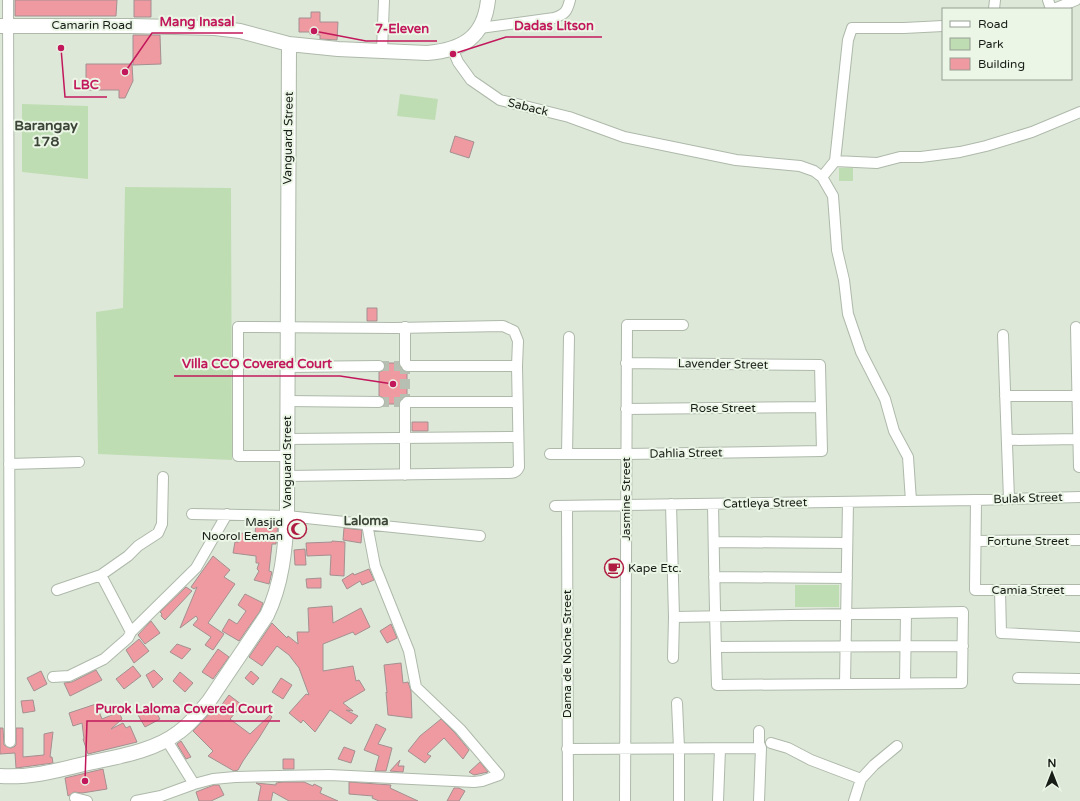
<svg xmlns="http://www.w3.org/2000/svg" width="1080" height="801" viewBox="0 0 1080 801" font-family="'Varela Round',sans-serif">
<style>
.green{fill:#bfddb2}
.building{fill:#ef99a0;stroke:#a49091}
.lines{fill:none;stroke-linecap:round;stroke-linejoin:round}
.street-tunnel{stroke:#b6bfb2;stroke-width:10;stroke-dasharray:10 5;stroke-linecap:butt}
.street-casing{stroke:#aeb9aa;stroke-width:12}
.secondary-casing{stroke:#aeb9aa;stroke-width:16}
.street{stroke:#fff;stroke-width:10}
.secondary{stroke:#fff;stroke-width:14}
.labels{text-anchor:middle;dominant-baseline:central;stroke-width:4;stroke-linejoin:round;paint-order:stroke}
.street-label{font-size:12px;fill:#191d18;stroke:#ebf6e6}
.poi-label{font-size:12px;fill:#191d18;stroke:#ebf6e6;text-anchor:end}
.neighbourhood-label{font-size:13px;font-weight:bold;fill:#3c4538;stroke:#ebf6e6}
.quarter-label{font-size:14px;font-weight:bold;fill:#3c4538;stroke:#ebf6e6}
.leader{fill:none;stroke:#c2185b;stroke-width:1.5}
.callout-dot{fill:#c2185b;stroke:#ebf6e6;stroke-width:1.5}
.callout-label{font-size:13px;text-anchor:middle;font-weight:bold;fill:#c2185b;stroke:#ebf6e6;stroke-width:4;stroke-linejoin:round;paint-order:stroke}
</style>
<rect width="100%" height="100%" fill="#dde8d9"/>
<path class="green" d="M400,94L438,99L435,120L397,116Z
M22,104L88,106V179L22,172Z
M839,168H853V181H839Z
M125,187L231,188L232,460L98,454L96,312L123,308Z
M795,585H839V607H795Z"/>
<path class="building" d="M15,0H117L116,16H15Z
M134,0H151V17H134Z
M311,12H320V22H338L337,40L320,39V35L310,34V32H299V18H311Z
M133,35H160L161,64L133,65Z
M86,64H132L133,81L125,98H119V90H86Z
M455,136L474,142L469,158L450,152Z
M367,308H377V321H367Z
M385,363H399L402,370L407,372V396L403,397L399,404H385L384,398L379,396V372L384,370Z
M412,422H428V431H412Z
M256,522H278L276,544H272L269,571L272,572L269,584L254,580L259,571L257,569L259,563H256V556L233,553L235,542H239V533L255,534Z
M344,528L362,530L361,543L343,540Z
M332,541L345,542L344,576L330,575L331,555L307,556L306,543L332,542Z
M305,549L306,565H295L294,550Z
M213,556L230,570L224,577L235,584L208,623L224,634L213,650L205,645L211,637L193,625L198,619L196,616L180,628L197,587L194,589L191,587Z
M369,569L374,580L362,585L360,581L347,589L342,580L353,573L354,575Z
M321,578V588H307L306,579Z
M186,587L192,591L165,620L161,616L162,614L160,612Z
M245,594L263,603L260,611L239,641L222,631L229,619L237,624L246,611L238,605Z
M332,606L333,623L361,608L370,627L355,635L353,632L323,644V671L353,666L356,681L359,680L365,690L343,703L353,711L346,710L358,716L351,724L330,710L315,732L303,720L301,723L289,713L306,694L309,695L299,668L289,655L277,646L262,666L249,657L272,623L287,638L288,636L298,644L297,632H309L308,608Z
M151,621L160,633L145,644L138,635Z
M391,624L397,638L387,643L380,631Z
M139,639L149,651L134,663L126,650Z
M177,644L191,649L182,659L170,652Z
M218,649L229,657L213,679L202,672Z
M401,663L403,683L408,682L411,691L412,718L388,715L386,692L387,693L384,665Z
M133,666L141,676L124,689L116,679Z
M96,670L102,680L70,696L64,683L72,682Z
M154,670L163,679L153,688L146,675Z
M41,671L47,684L34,691L27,678Z
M251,671L259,678L253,685L245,678Z
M180,672L193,683L185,692L173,681Z
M281,678L292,685L283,699L272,692Z
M229,695L242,705L230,719L250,734L270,715L272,717L259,738L243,761L238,770L234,771L208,756L213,751L193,731L214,709L217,711Z
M33,700L35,711L23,713L21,701Z
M96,704L102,719L119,712L122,719L111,729L123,723L126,728L130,726L137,742L88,754L83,739H84L82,723L73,726L69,713Z
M153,707L160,719L145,727L138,715Z
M441,719L455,733L469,750L463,759L444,738L427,754L431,756L425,763L408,751L420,736Z
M376,724L386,729L378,744L392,748L386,771H375L379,756L364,750Z
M0,728H3L4,745L10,748L14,747L16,745V728H23V757L44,755V734L53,732L50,757H52L53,763L16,768L15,753L0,754Z
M181,741L191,757L186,759L177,744Z
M344,747L355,751L351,763L338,759Z
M283,759H294V769H283Z
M400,760L398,766H404L403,772L390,771Z
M480,762L488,772L474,775L469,772Z
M103,769L107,789L82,793L74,792L68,796L65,778Z
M283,782H304L313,786L314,784L322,788L320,793L338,801H289L273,792L271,801H258L261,786L256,783L276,785V783Z
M349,782L391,785L390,788L418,801H379L372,798L373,796L349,794Z
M214,785H219L224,795L211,801H199L196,792Z
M454,788H459L465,791L459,801H447Z"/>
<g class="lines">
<path class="street-tunnel" d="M379,366H407
M379,402H407
M405,404V363"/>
<defs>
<path id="street" d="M8,0L10,742
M1048,0L1051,9
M994,9L995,0
M1054,9L1076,0
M480,28L554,18C565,14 567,12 570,0
M452,48L458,62L471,80L500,100L569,117L624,137L736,160L800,166L814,171L822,177L833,196L837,250L844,280L848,314L861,352L885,399L894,431L908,457L911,501
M382,51L384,0
M835,161L848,40L852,28H904L943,26
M822,177L835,161L877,163L900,157H921L960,152L986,146L1032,132L1080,112
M1076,327L1079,467
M1003,335L1009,499
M405,363V327
M407,366H517
M287,367L379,366
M1005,396H1080
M287,401L379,402
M407,402H517
M626,409L821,407
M287,439L518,437
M1007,440L1080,439
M550,454H626L822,451L820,365L626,363
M567,454L569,337
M287,456H238V327L395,328L503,326L514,331L518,341L517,366L519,467C516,474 511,473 505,473L287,476
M9,464L79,462
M405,475V404
M976,500L975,590H1080
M671,504L674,617L673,658
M555,506L976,500L1080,497
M567,506L568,801
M192,514L287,516L480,536
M976,541L1080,540
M714,542L847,543
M101,575L128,556L138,546L158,533L162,524L163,477
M714,577L847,578
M57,590L101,575L131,632
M1000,590L1001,633L1080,637
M674,617C770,616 866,614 963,612L962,683L717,685C715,625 714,564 713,504
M716,647L963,646
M53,677L69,676L104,659L128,638L131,632L196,568L227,514
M1018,678L1080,679
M905,683L906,613
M845,684L848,502
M677,703L679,748V801
M166,739L194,784
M771,743L788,748L811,760L861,779
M567,749L761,748
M75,798L87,801
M136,801L161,796L194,784L213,779L235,777L329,775L474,782L482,781L499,775L460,729L416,687L409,651L375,566L367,524
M625,801L627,325H683
M718,801L720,749
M759,801L761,748L759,743V731
M854,801L861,779L874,765L897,746"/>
<path id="secondary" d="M0,26H132L215,28L240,31L289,44L338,49L427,53C462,50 484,38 488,0
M0,776C29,778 56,771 84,764C116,757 153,752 179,732C190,724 200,712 209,701L267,615C282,584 285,550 287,516L289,44"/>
</defs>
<use href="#street" class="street-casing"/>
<use href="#secondary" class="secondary-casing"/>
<use href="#street" class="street"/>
<use href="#secondary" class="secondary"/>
</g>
<defs>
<symbol id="mosque-ring" viewBox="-11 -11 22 22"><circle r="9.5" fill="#ebf6e6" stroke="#b01c41" stroke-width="1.5"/><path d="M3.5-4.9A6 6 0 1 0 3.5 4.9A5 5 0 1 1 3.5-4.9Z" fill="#b01c41"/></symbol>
<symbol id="cafe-ring" viewBox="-11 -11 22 22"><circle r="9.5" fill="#ebf6e6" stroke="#b01c41" stroke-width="1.5"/><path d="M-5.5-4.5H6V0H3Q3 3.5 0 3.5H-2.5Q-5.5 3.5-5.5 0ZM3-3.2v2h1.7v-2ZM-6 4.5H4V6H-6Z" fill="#b01c41"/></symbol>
</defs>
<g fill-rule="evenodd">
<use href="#mosque-ring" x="286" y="518" width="22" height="22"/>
<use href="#cafe-ring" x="603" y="557" width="22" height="22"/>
</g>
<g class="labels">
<g class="street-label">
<text x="92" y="25">Camarin Road</text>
<text transform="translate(528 107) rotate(14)">Saback</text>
<text transform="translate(288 138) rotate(-89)">Vanguard Street</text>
<text transform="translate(723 364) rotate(1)">Lavender Street</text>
<text x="723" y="408">Rose Street</text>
<text transform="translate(686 453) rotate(-1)">Dahlia Street</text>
<text transform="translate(287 462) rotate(-90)">Vanguard Street</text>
<text transform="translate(1028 498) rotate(-2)">Bulak Street</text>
<text transform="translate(626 499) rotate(-90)">Jasmine Street</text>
<text transform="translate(765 503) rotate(-1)">Cattleya Street</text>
<text x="1028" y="541">Fortune Street</text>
<text x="1028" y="590">Camia Street</text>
<text transform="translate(567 654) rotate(-90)">Dama de Noche Street</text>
</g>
<g class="poi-label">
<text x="283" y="522">Masjid<tspan x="283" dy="14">Noorol Eeman</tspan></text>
<text x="628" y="568" text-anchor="start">Kape Etc.</text>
</g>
<g class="neighbourhood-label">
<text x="366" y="521">Laloma</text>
</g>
<g class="quarter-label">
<text x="46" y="125">Barangay<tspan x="46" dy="16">178</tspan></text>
</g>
</g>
<path class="leader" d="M125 72L152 33H243M453 54L506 37H602M314 31L366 41H437M61 48L65 97H107M393 384L340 376H174M85 781L87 721H280"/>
<g class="callout-dot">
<circle cx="125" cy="72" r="4"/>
<circle cx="453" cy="54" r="4"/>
<circle cx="314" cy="31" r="4"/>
<circle cx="61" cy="48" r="4"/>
<circle cx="393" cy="384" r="4"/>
<circle cx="85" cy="781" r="4"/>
</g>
<g class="callout-label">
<text x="197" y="26">Mang Inasal</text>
<text x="554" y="30">Dadas Litson</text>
<text x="402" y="33">7-Eleven</text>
<text x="86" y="89">LBC</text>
<text x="257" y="368">Villa CCO Covered Court</text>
<text x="184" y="713">Purok Laloma Covered Court</text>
</g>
<rect x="942" y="8" width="130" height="72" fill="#ebf6e6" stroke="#979f94"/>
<rect x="950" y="21" width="20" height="6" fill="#ffffff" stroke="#979f94"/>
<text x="978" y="28" font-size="12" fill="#191d18">Road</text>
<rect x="950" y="38" width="20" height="12" fill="#bfddb2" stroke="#979f94"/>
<text x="978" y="48" font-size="12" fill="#191d18">Park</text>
<rect x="950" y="58" width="20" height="12" fill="#ef99a0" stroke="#979f94"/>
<text x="978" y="68" font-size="12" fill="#191d18">Building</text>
<g transform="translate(1052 773)" stroke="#ebf6e6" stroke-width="3" paint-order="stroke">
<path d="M0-3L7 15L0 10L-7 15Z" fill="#191d18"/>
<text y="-6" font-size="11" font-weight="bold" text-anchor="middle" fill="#191d18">N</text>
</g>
</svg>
